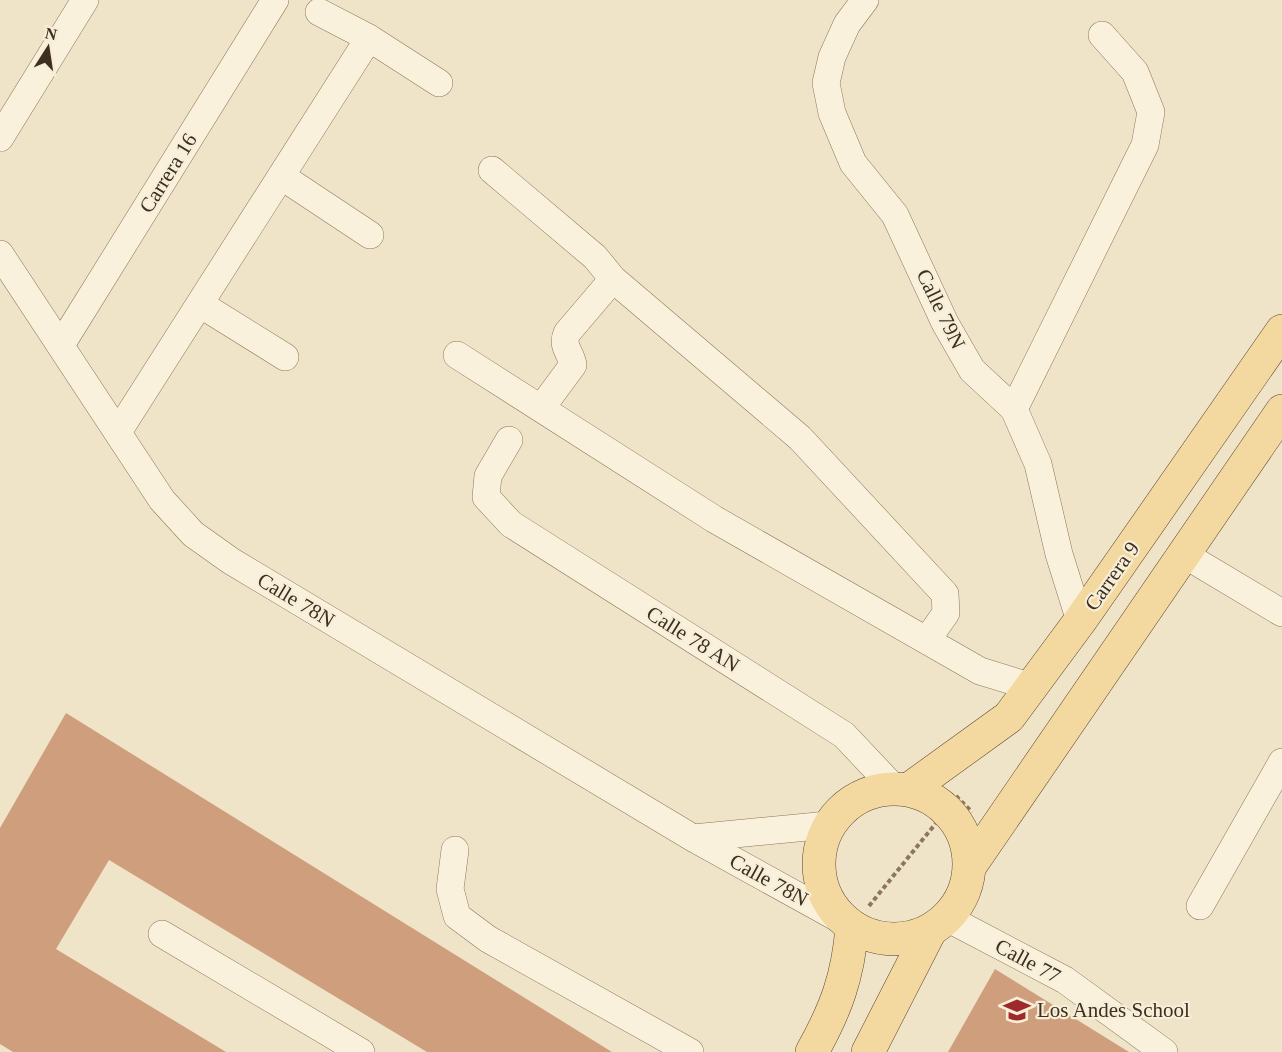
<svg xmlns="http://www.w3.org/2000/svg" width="1282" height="1052" viewBox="0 0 1282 1052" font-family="Georgia,serif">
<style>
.building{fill:#cf9f7d}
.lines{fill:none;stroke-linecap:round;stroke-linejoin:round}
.minor-casing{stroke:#8d765c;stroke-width:28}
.major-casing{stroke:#5b4430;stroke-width:34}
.path{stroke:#8d765c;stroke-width:4;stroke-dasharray:4.5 3;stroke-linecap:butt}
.minor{stroke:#faf1dc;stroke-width:27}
.major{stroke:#f3d9a0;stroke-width:33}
.labels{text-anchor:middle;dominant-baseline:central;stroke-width:4.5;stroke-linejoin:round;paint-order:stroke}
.street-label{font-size:21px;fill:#3d2e20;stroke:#f7eed8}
.poi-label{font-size:21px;fill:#3d2e20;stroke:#f7eed8;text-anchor:start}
</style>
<rect width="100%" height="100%" fill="#f0e4c8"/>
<path class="building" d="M66,713L612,1052H427L109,860L56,949L226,1052H13L0,1044V828Z
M995,969L1129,1052H948Z"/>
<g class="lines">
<defs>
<path id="minor" d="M865,0L847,24L832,57L826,83L832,113L853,163L895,215L945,323L972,370L1014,409L1038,464L1059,554L1080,621
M319,12L369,38L439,83
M0,138L85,0
M492,170L595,257L613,279L567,333C561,347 571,352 573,365L542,407
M281,176L370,235
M0,254L162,500L193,534L231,561L693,838L845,922
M613,279L800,438L945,594L946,613L927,640
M200,304L285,357
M61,345L275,0
M457,355L714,519L980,671L1032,687
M1014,409L1145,145L1151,112L1135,72L1102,35
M118,432L369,38
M509,440L488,476L486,497L511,524L844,735L894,788
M1185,555L1282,613
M693,838L828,825
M455,850L450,889L457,916L488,939L690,1052
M1200,906L1282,762
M947,918L1065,980L1164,1052
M162,934L361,1052"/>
<path id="major" d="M819 864a75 75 0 1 1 150 0a75 75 0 1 1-150 0Z
M908,790L1009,717L1080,621L1282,331
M970,866L1282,411
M812,1052C836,1009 848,977 852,927
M868,1052L930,931"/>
</defs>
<use href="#minor" class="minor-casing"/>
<use href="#major" class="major-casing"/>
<path class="path" d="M956,796L972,812
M869,906L957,797"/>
<use href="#minor" class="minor"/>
<use href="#major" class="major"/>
</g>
<defs>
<symbol id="school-bare" viewBox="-9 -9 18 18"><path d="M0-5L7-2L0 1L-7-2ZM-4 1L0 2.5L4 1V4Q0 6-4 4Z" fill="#9e2a2b" stroke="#f7eed8" stroke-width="2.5" paint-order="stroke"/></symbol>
</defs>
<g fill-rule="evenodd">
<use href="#school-bare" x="998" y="991" width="38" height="38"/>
</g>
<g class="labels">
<g class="street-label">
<text transform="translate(168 173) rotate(-58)">Carrera 16</text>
<text transform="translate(941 309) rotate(64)">Calle 79N</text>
<text transform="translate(1112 576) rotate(-55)">Carrera 9</text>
<text transform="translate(296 600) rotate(31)">Calle 78N</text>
<text transform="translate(693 639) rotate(32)">Calle 78 AN</text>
<text transform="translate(769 880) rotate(29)">Calle 78N</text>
<text transform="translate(1028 961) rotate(28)">Calle 77</text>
</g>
<g class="poi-label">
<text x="1037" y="1010">Los Andes School</text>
</g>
</g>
<g transform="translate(48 48) rotate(12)" stroke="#f7eed8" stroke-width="4.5" paint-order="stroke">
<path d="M0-4.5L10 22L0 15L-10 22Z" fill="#3d2e20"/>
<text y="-9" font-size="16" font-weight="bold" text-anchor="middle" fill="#3d2e20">N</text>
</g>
</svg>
